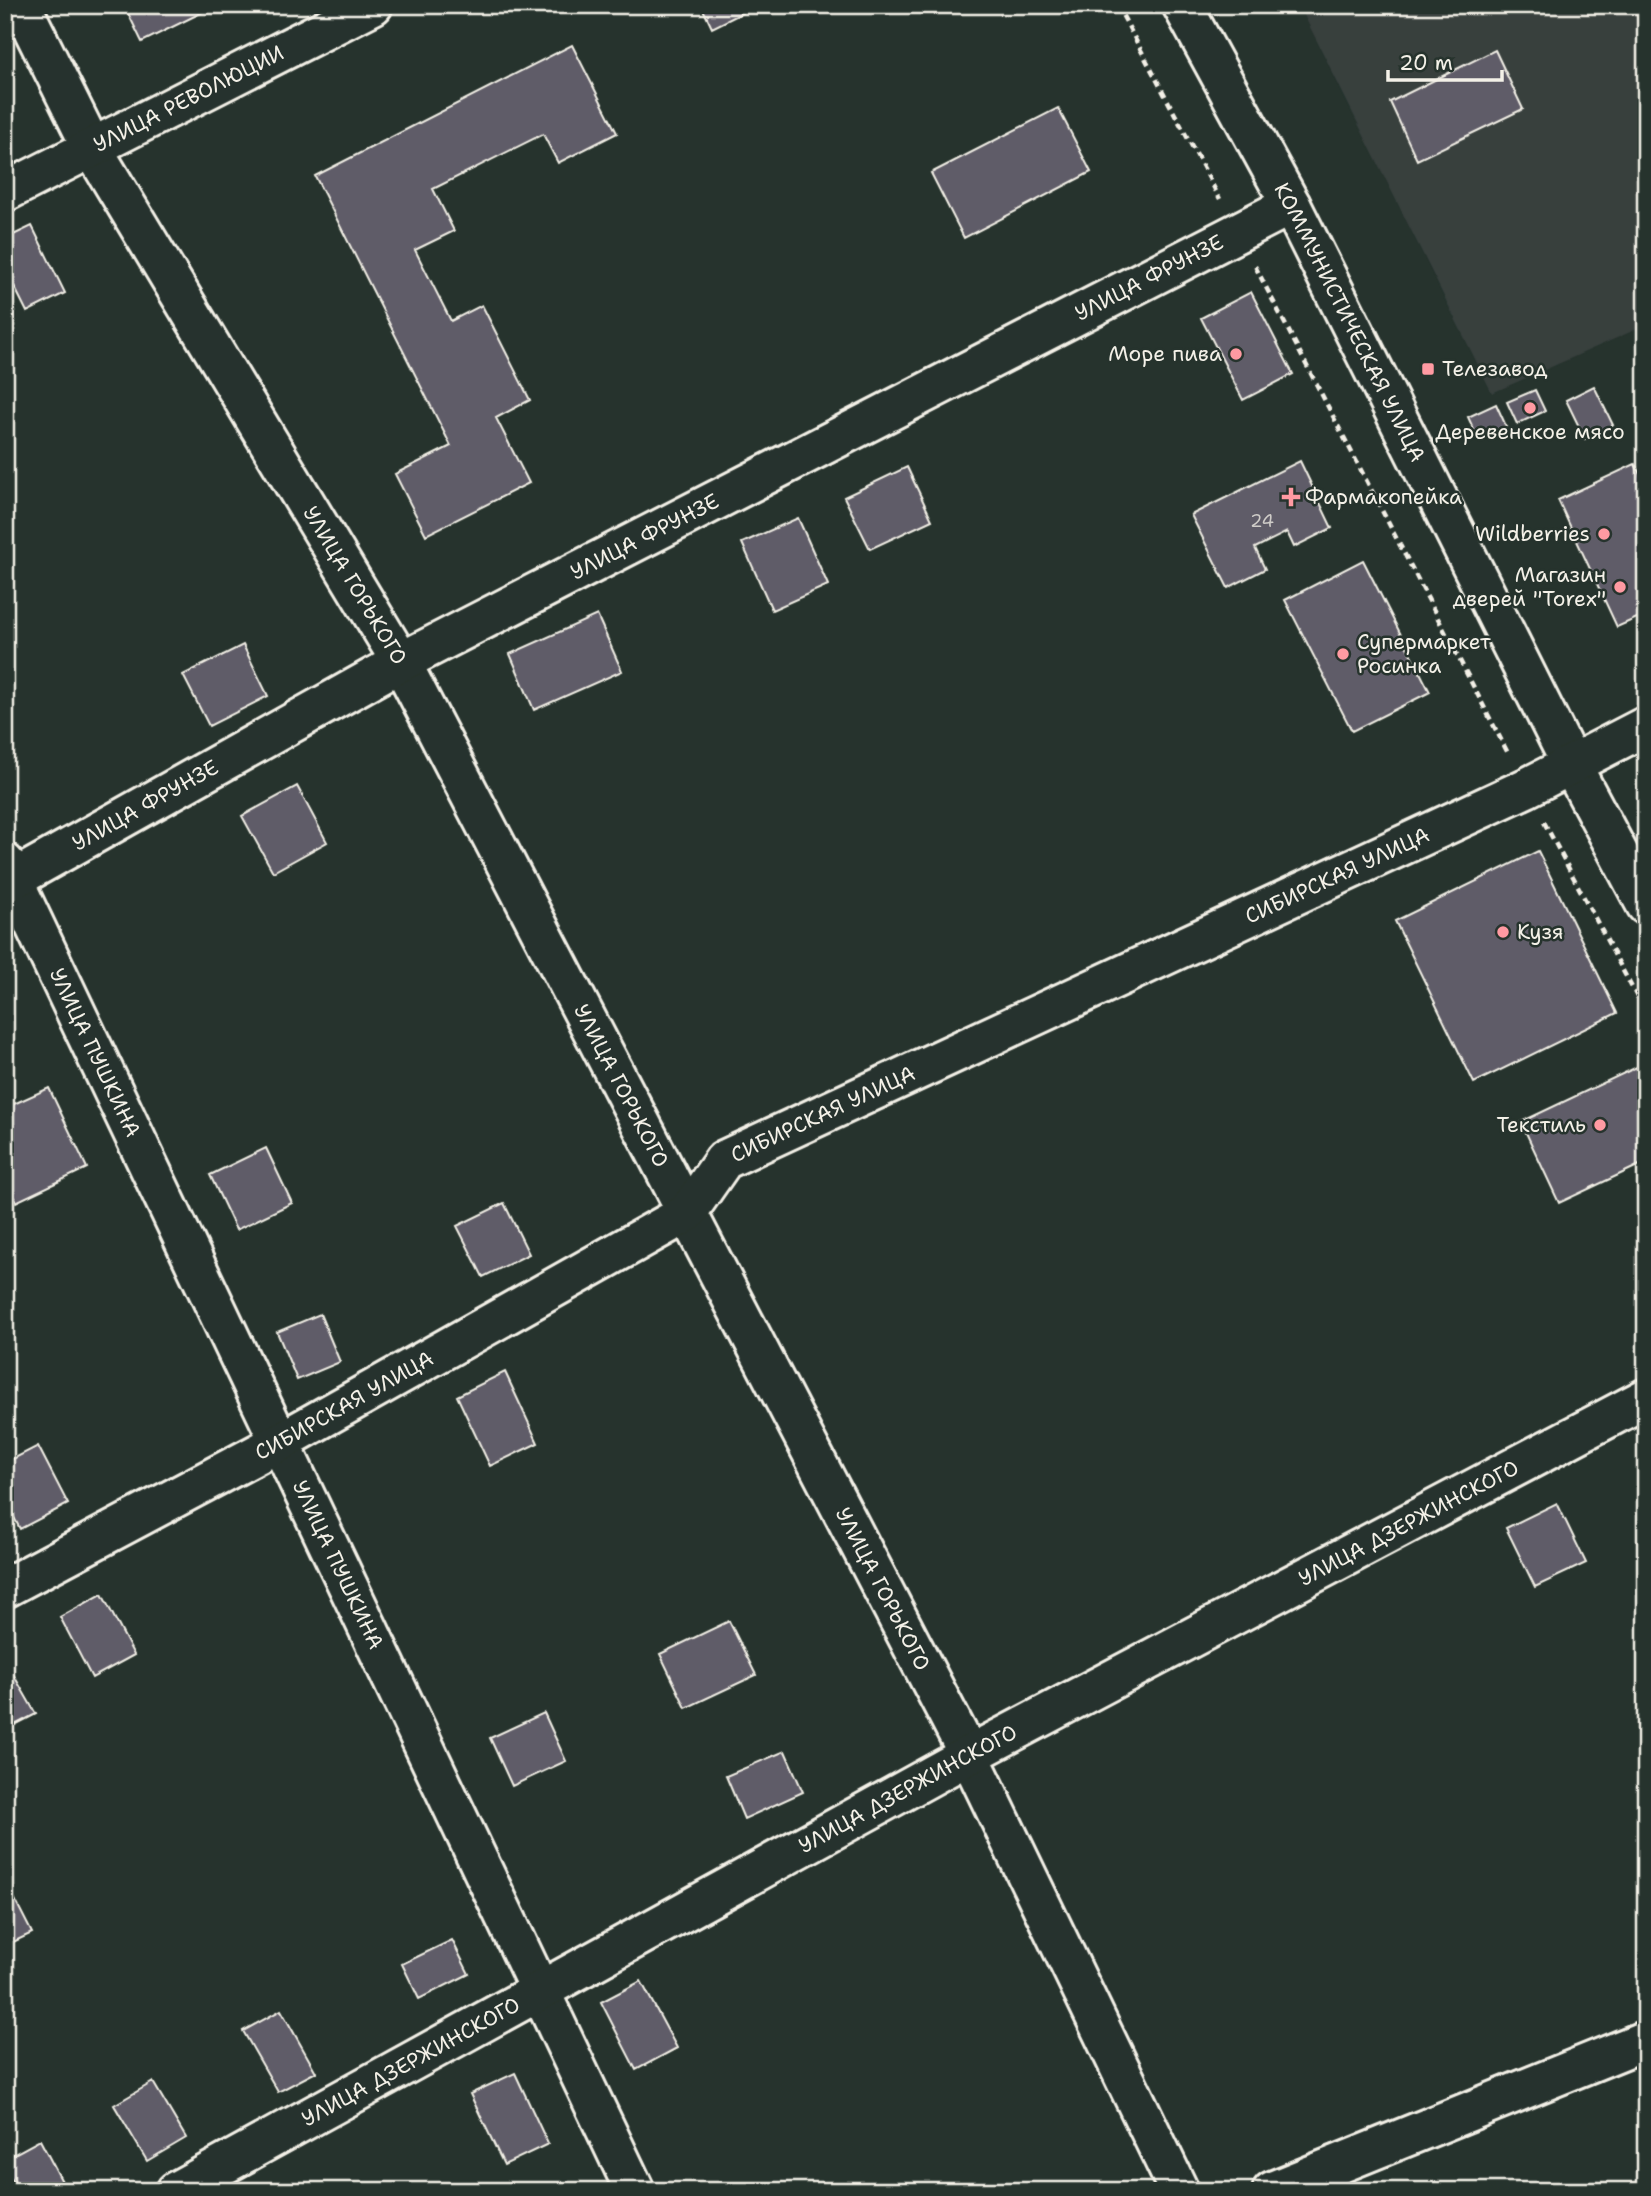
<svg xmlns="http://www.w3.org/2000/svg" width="1651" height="2196" viewBox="0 0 1651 2196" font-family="'Shantell Sans',sans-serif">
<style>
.built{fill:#373f3e}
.building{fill:#5f5c67;stroke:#f4f1e8;stroke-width:2}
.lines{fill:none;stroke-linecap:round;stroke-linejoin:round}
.minor-casing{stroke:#f4f1e8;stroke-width:44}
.path{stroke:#f4f1e8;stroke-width:4.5;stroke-dasharray:7 5;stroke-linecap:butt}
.minor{stroke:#26332d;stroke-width:38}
.poi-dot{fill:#ff9aa2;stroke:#26332d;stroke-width:2.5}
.labels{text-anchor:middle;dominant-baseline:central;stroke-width:5;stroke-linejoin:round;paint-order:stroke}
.number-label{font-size:18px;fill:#cfccc8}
.street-label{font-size:21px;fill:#f4f1e8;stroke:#26332d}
.poi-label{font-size:21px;fill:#f4f1e8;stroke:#26332d;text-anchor:end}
</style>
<rect width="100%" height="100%" fill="#26332d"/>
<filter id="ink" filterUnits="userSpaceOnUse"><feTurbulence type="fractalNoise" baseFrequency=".0143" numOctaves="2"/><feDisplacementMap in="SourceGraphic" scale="14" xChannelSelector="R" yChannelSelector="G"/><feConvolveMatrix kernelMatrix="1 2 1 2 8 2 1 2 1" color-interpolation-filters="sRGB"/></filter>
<g filter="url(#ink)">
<path class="built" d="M1299,5H1646V325L1492,393Z"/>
<path class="building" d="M124,5H217L142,42Z
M701,5H758L712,28Z
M572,45L617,133L558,163L543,134L433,189L454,231L415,250L451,321L482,305L530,400L496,418L529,483L426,535L395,474L451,446L315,176Z
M1495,50L1523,109L1417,160L1390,102Z
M1058,108L1091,172L964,238L931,173Z
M32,226L65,293L27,312L5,268V239Z
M1251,292L1293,374L1243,400L1201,318Z
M1594,386L1613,425L1585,439L1566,400Z
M1535,390L1545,411L1517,424L1507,402Z
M1496,404L1506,426L1478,439L1468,417Z
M1300,461L1332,528L1294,547L1287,532L1255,548L1265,569L1228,588L1191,515Z
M1635,464L1646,487V614L1617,627L1558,500Z
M907,467L932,520L870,549L844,497Z
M798,518L828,585L772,610L742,543Z
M1363,560L1430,692L1352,731L1285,600Z
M597,615L622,671L534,710L510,654Z
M243,645L268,696L209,726L183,675Z
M297,786L327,842L273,872L242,816Z
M1538,851L1617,1013L1474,1083L1395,921Z
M1641,1065L1646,1075V1162L1559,1203L1521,1122Z
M49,1088L87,1168L16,1202L5,1180V1108Z
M266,1148L292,1203L236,1230L210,1175Z
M504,1203L529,1254L483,1277L457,1226Z
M320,1314L340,1362L297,1380L277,1332Z
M505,1372L538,1443L490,1466L457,1396Z
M38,1446L68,1504L20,1529L5,1500V1463Z
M1557,1503L1586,1563L1535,1587L1506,1528Z
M102,1594L134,1655L92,1678L60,1617Z
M729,1621L756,1675L686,1708L660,1654Z
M5,1660L36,1714L5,1730Z
M544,1713L566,1761L512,1786L490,1738Z
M785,1751L803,1792L744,1819L726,1776Z
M5,1880L32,1933L5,1946Z
M452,1940L469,1974L419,1999L402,1964Z
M641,1981L677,2048L636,2070L601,2002Z
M281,2010L316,2072L278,2092L243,2031Z
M515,2073L548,2144L504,2165L470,2094Z
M153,2082L186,2138L147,2161L114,2105Z
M40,2140L67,2191H18L5,2167V2159Z"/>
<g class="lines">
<defs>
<g id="minor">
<path id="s1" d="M21,5L92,148L401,662L969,1755L1179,2191"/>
<path id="s2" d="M1182,5L1291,205L1572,766L1646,905"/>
<path id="s3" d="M5,192L373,5"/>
<path id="s4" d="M5,863L635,2191"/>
<path id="s5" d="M5,884L401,662L1291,205"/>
<path id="s6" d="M5,1588L280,1442L687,1213L724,1160L1526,788L1646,726"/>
<path id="s7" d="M176,2191L969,1755L1646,1398"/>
<path d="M1272,2191L1646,2040"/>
</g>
</defs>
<use href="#minor" class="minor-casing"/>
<path class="path" d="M1117,5L1220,199
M1255,266L1509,755
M1544,822L1646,1014"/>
<use href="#minor" class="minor"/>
</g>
</g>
<g class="poi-dot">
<circle cx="1236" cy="354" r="7"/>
<rect x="1421" y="362" width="14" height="14" rx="3.5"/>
<circle cx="1530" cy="408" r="7"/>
<path d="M1287.5 486.5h7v7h7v7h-7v7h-7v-7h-7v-7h7z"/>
<circle cx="1604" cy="534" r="7"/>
<circle cx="1620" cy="587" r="7"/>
<circle cx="1343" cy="654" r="7"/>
<circle cx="1503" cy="932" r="7"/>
<circle cx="1600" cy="1125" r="7"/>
</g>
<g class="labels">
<g class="number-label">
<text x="1262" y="521">24</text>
</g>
<g class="street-label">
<text stroke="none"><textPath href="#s3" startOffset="206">УЛИЦА РЕВОЛЮЦИИ</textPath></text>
<text stroke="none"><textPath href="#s5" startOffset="1295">УЛИЦА ФРУНЗЕ</textPath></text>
<text stroke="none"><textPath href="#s2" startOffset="359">КОММУНИСТИЧЕСКАЯ УЛИЦА</textPath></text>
<text stroke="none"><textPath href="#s5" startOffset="728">УЛИЦА ФРУНЗЕ</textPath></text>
<text stroke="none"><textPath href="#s1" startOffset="670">УЛИЦА ГОРЬКОГО</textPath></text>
<text stroke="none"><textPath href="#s5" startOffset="161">УЛИЦА ФРУНЗЕ</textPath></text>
<text stroke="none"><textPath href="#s6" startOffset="1519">СИБИРСКАЯ УЛИЦА</textPath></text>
<text stroke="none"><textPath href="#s4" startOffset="210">УЛИЦА ПУШКИНА</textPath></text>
<text stroke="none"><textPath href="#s1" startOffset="1237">УЛИЦА ГОРЬКОГО</textPath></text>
<text stroke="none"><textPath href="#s6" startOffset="952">СИБИРСКАЯ УЛИЦА</textPath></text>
<text stroke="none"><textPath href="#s6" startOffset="385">СИБИРСКАЯ УЛИЦА</textPath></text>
<text stroke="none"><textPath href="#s7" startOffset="1402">УЛИЦА ДЗЕРЖИНСКОГО</textPath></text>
<text stroke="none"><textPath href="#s4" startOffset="777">УЛИЦА ПУШКИНА</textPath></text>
<text stroke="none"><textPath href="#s1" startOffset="1804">УЛИЦА ГОРЬКОГО</textPath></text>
<text stroke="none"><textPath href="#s7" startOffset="835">УЛИЦА ДЗЕРЖИНСКОГО</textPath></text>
<text stroke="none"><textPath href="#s7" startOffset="268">УЛИЦА ДЗЕРЖИНСКОГО</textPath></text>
</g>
<g class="poi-label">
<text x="1222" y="354">Море пива</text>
<text x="1442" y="369" text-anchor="start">Телезавод</text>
<text x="1530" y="432" text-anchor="middle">Деревенское мясо</text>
<text x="1305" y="497" text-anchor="start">Фармакопейка</text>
<text x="1590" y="534">Wildberries</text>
<text x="1606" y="575">Магазин<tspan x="1606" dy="24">дверей "Torex"</tspan></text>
<text x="1357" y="642" text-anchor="start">Супермаркет<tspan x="1357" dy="24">Росинка</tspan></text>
<text x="1517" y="932" text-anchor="start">Кузя</text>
<text x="1586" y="1125">Текстиль</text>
</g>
</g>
<rect width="1651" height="2196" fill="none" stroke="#26332d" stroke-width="28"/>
<rect x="14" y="14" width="1623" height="2168" fill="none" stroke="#f4f1e8" stroke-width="2.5" filter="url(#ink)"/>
<path d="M1388 70v10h114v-10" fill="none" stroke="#f4f1e8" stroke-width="3.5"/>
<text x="1399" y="70" font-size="21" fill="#f4f1e8" stroke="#26332d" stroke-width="5" paint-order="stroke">20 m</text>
</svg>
